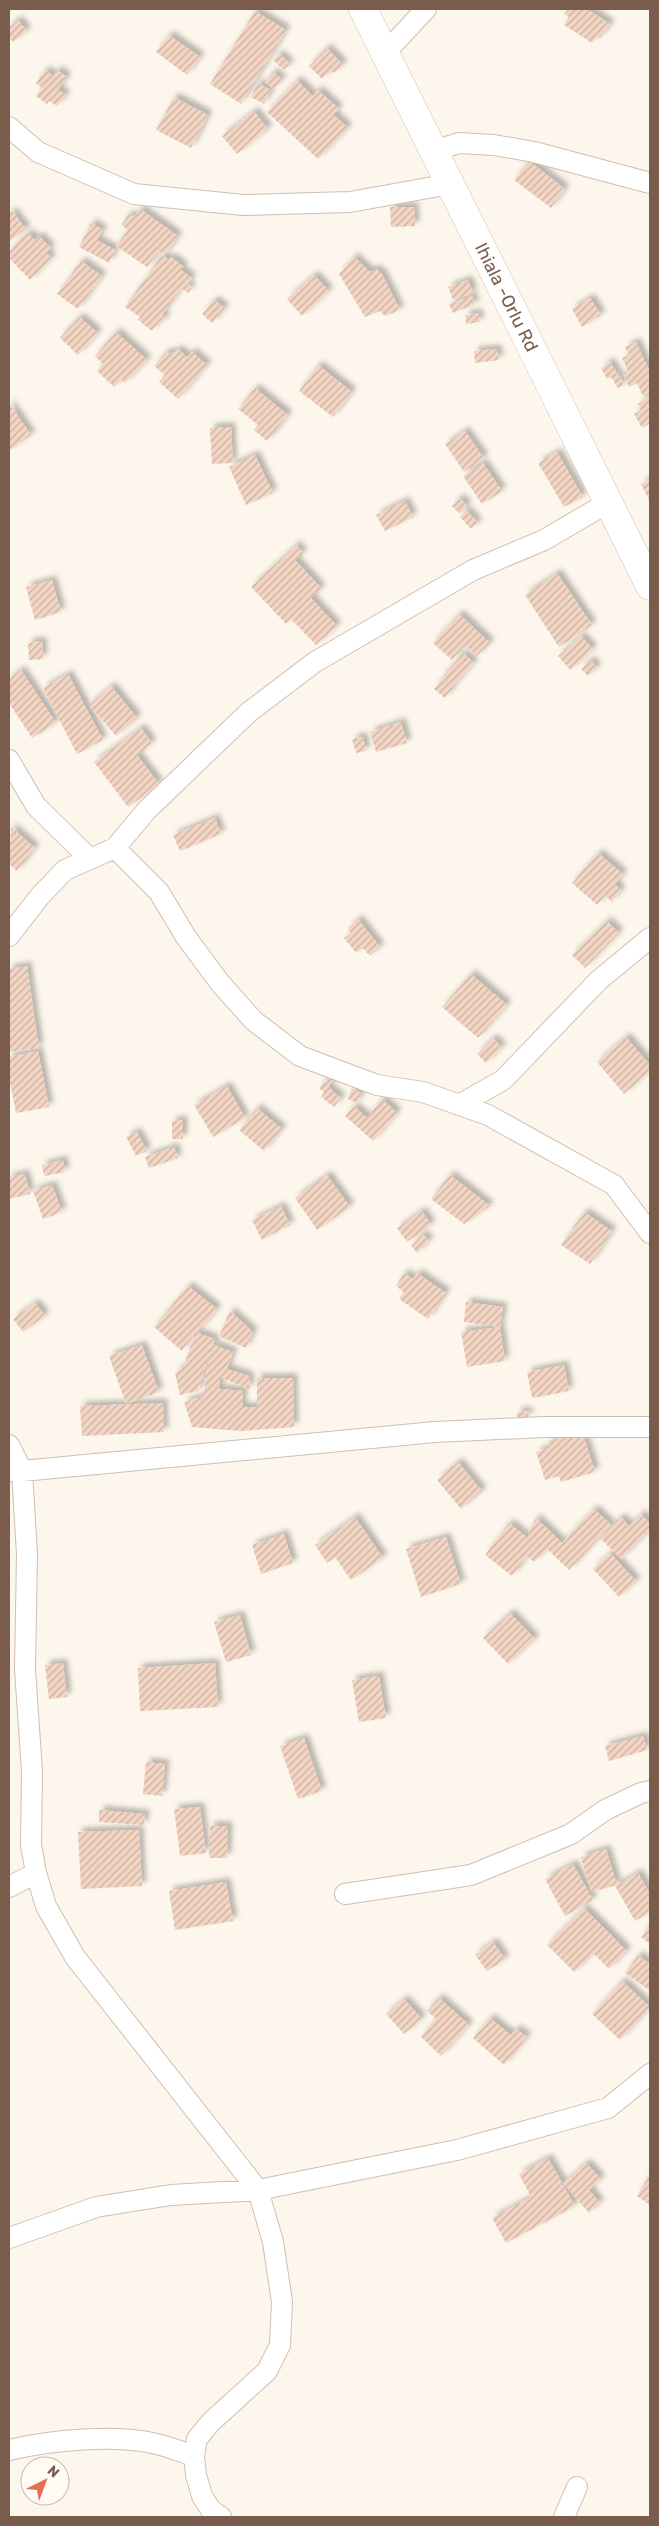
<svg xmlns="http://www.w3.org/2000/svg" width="659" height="2526" viewBox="0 0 659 2526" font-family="Rubik,sans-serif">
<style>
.building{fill:url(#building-hatch);filter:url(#shadow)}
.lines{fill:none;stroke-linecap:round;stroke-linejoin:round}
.minor-casing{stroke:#d1beb0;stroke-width:22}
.secondary-casing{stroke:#d6c0b0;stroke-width:29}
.minor{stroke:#fff;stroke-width:20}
.secondary{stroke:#fff;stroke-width:28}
.labels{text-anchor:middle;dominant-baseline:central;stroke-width:4;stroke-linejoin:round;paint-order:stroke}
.street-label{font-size:18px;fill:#7a5c4d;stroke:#fffaf3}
</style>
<defs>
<pattern id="building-hatch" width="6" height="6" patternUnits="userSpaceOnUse" patternTransform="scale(1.25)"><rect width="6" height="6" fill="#f3d5c3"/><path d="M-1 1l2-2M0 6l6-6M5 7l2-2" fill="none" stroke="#cab0a1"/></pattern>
<filter id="shadow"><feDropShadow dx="4.5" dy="-4.5" stdDeviation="2.5" flood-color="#0004"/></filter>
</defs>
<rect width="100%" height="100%" fill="#fdf6ec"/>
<path class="building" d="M568,9H587L610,24L600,38L597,36L592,43L564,25L569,17L564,14Z
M255,11L286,30L241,104L210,84Z
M18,20L27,31L13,42L9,37V27Z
M169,35L200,57L187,75L156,52Z
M327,48L343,65L334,73L331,70L322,79L309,66Z
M279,54L290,64L284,70L273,60Z
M45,70L53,76L57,70L67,77L58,89L66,95L57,106L49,101L47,104L36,96L42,88L36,83Z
M273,72L282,79L274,89L265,82Z
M297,80L313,96L318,90L339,109L333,114L348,128L318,159L267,112Z
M258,83L271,90L264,104L251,97Z
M174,97L208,115L191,148L156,130Z
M254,111L268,129L237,154L222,136Z
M529,161L565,189L551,208L514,180Z
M390,207H414L415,226L391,227Z
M140,209L178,236L165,255L159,251L147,267L116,246L128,230L121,225L129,214L134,217Z
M12,211L26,229L9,242V214Z
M91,223L103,230L97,240L115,250L109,263L79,247Z
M28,233L35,240L39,236L51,248L46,253L52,258L30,280L9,258V252Z
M162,255L169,260L171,257L184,267L181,270L192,278L187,285L192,288L188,293L181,288L162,315L166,317L161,324L159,322L152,331L138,320L140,317L125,307Z
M354,257L370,272L376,269L382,274L400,310L385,316L380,311L365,317L339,274Z
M81,261L102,276L78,309L57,294Z
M314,275L329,291L302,316L287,299Z
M468,280L473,293L453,300L448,287Z
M472,296L475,304L453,313L449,304Z
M590,298L601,315L582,327L572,309Z
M214,300L225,308L212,323L202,314Z
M478,313L480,322L466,324L465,315Z
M79,317L98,333L78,355L60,338Z
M116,332L147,360L125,383L121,380L114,387L97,371L103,364L95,356Z
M636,342L650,372V394L643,397L637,383L629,387L623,373L628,371L622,358L629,355L625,347Z
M178,349L187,357L192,352L207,365L178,399L159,382L165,375L154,366L166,352L169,354L172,352L174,353Z
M497,349L499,360L475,363L474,351Z
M610,362L624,385L618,388L611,377L607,379L601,368Z
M318,365L352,392L333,417L299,391Z
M255,388L288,415L267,441L254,430L258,425L238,409Z
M650,396V423L642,428L634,414L641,410L638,404Z
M9,403L31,435L9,451Z
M231,427L233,463L212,464L210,428Z
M465,431L484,458L464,472L445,444Z
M557,452L583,497L564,507L538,463Z
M255,455L273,493L246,505L229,467Z
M483,463L502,491L482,504L463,476Z
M650,480V502L641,484Z
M459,498L467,505L460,514L452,506Z
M405,501L413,517L385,531L376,515Z
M466,510L478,523L471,529L460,517Z
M296,545L303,553L295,560L321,588L311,598L337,626L316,645L291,619L286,624L251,587Z
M557,573L592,625L559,647L525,595Z
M52,580L61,612L35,620L26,587Z
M459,614L490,643L477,656L465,645L452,660L433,643Z
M581,636L593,649L570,670L558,656Z
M42,641L43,659L29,660L28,643Z
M463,653L474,663L453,687L442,677Z
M590,660L597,667L588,676L581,669Z
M21,670L56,723L32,738L9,703V679Z
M68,674L103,740L77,754L43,688Z
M442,679L453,688L445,698L434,689Z
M111,686L137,718L116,736L89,705Z
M401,722L407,743L376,752L370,732Z
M141,728L152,743L137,755L159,784L128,807L94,762Z
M363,737L366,751L356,753L352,739Z
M215,818L221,834L180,851L173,835Z
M11,827L35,848L17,871L9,864Z
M598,853L623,874L615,884L621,890L612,902L605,895L597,905L572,883Z
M358,919L380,947L370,956L363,948L356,953L344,938L351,933L348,928Z
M607,921L619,933L585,968L572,955Z
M27,966L39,1048L9,1052V969Z
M471,974L507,1005L478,1038L442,1007Z
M626,1037L650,1065V1071L624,1094L597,1062Z
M493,1038L502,1047L486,1063L477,1054Z
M38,1051L49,1107L16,1113L9,1077V1057Z
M329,1075L334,1079L328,1087L341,1098L334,1107L321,1097L324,1092L319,1088Z
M227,1086L245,1118L213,1137L194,1105Z
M352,1089L361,1093L357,1103L348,1099Z
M382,1099L397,1113L373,1141L345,1116L354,1106L367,1118Z
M257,1108L282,1129L264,1151L239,1130Z
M183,1120V1139H172V1121Z
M137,1132L147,1151L136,1156L126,1137Z
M174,1147L178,1158L149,1168L145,1157Z
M63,1160L65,1172L44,1176L42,1165Z
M25,1174L30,1194L9,1199V1177Z
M327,1175L350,1207L317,1230L295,1198Z
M450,1175L490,1206L464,1224L431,1199Z
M52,1185L62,1212L43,1219L33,1191Z
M281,1206L290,1225L262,1240L252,1220Z
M422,1211L431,1225L407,1242L397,1228Z
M584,1212L612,1231L590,1264L561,1245Z
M423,1234L429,1241L417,1253L411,1246Z
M404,1273L413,1279L417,1273L446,1293L428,1319L399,1299L404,1292L396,1286Z
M188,1286L217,1309L202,1327L195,1332L215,1339L198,1391L180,1395L175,1373L184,1366L195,1332L182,1351L154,1327Z
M466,1302L503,1307L500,1327L505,1361L467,1367L461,1332L500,1327L464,1322Z
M35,1303L45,1316L23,1332L13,1319Z
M230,1311L253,1332L246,1348L219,1336Z
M142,1345L159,1392L126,1404L109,1356Z
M214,1345L233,1352L227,1369L249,1376L250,1390L220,1377L219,1389L243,1391L242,1407H257V1378H293L294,1427L240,1431L192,1427L184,1402L204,1396L205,1376Z
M564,1365L569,1391L532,1398L527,1372Z
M163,1403L164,1432L82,1436L80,1406Z
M528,1411L529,1417L517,1418V1412Z
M582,1431L595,1472L561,1482L559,1476L545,1480L536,1452L550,1448L548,1441Z
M458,1462L482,1491L461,1509L437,1480Z
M594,1509L611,1525L569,1570L547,1549L534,1562L527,1556L512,1576L485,1555L509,1523L528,1538V1533L536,1518L562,1543Z
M641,1514L650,1523V1530L621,1559L600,1538L621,1517L629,1526Z
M355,1517L383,1558L351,1580L335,1557L327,1563L315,1545Z
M284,1534L293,1563L261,1574L252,1545Z
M446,1537L461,1584L421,1597L406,1549Z
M610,1553L636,1581L619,1597L593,1569Z
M510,1613L535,1639L508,1664L483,1638Z
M240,1615L251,1655L226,1662L214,1622Z
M63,1663L67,1697L49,1699L45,1665Z
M215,1663L218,1707L140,1711L138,1668Z
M379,1676L386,1718L359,1722L352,1680Z
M643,1736L647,1750L609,1761L605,1746Z
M304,1738L322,1791L298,1799L280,1746Z
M146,1762L165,1764L162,1796L143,1794Z
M200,1807L206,1853L180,1856L174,1809Z
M99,1810L145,1814L144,1825L99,1822Z
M210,1826H228L227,1858H209Z
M139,1830L142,1886L81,1889L78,1832Z
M606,1849L617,1885L638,1873L650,1894V1912L635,1921L615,1886L617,1885L591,1892L581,1857Z
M573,1864L593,1900L565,1916L545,1879Z
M226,1882L233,1921L175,1930L169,1891Z
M584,1908L627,1951L609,1969L593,1953L574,1972L547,1945Z
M650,1924V1944L641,1937Z
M493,1942L505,1959L487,1971L475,1955Z
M638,1955L650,1964V1991L625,1973Z
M622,1981L650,2007L620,2040L592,2014Z
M439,1998L469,2025L441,2056L421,2037L436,2019L427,2011Z
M404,1999L422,2019L404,2034L386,2014Z
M490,2018L511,2035L516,2029L527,2037L504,2065L473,2038Z
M548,2158L575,2206L506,2243L492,2218L531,2197L519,2174Z
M586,2163L601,2179L589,2190L600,2203L589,2213L563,2183Z
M650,2174V2205L637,2196Z"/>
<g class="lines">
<defs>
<path id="minor" d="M385,53L426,9
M9,127L38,152L134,194L243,205L350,202L450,184
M434,151L459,143L494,145L534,152L650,183
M9,760L36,806L90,859
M115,848L159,892L186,937L220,983L254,1021L300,1056L377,1085L423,1092L488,1115L614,1185L650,1233
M9,936L40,896L65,870L115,848L147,810L249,712L315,662L473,570L544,540L609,502
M459,1105L503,1080L599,980L650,938
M9,1445L22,1471L27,1554L25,1669L32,1772L31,1845L36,1873L46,1906L75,1957L258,2190L273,2242L282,2302L280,2345L267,2371L211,2422L197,2439L194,2456L196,2475L202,2496L211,2510L221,2517
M11,1471H22L435,1432L545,1427H650
M9,1887L36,1873
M345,1894L471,1875L571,1834L605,1810L641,1793L650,1791
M9,2238L96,2207L171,2195L258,2190L457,2150L608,2108L650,2074
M9,2450C52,2440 114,2434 157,2444C169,2447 182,2452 194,2456
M564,2517L577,2487"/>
<g id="secondary">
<path id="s1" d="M363,9L650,586"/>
</g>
</defs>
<use href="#minor" class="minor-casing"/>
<use href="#secondary" class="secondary-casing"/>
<use href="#minor" class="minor"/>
<use href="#secondary" class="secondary"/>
</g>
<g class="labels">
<g class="street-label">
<text stroke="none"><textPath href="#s1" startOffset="322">Ihiala -Orlu Rd</textPath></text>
</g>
</g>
<rect width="659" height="2526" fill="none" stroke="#7a5c4d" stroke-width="20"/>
<g transform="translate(45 2481) rotate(42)"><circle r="24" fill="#fffaf3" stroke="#cabbb1"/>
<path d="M0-4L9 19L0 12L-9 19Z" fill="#e76f51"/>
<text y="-8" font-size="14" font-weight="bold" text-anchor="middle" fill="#7a5c4d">N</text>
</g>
</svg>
